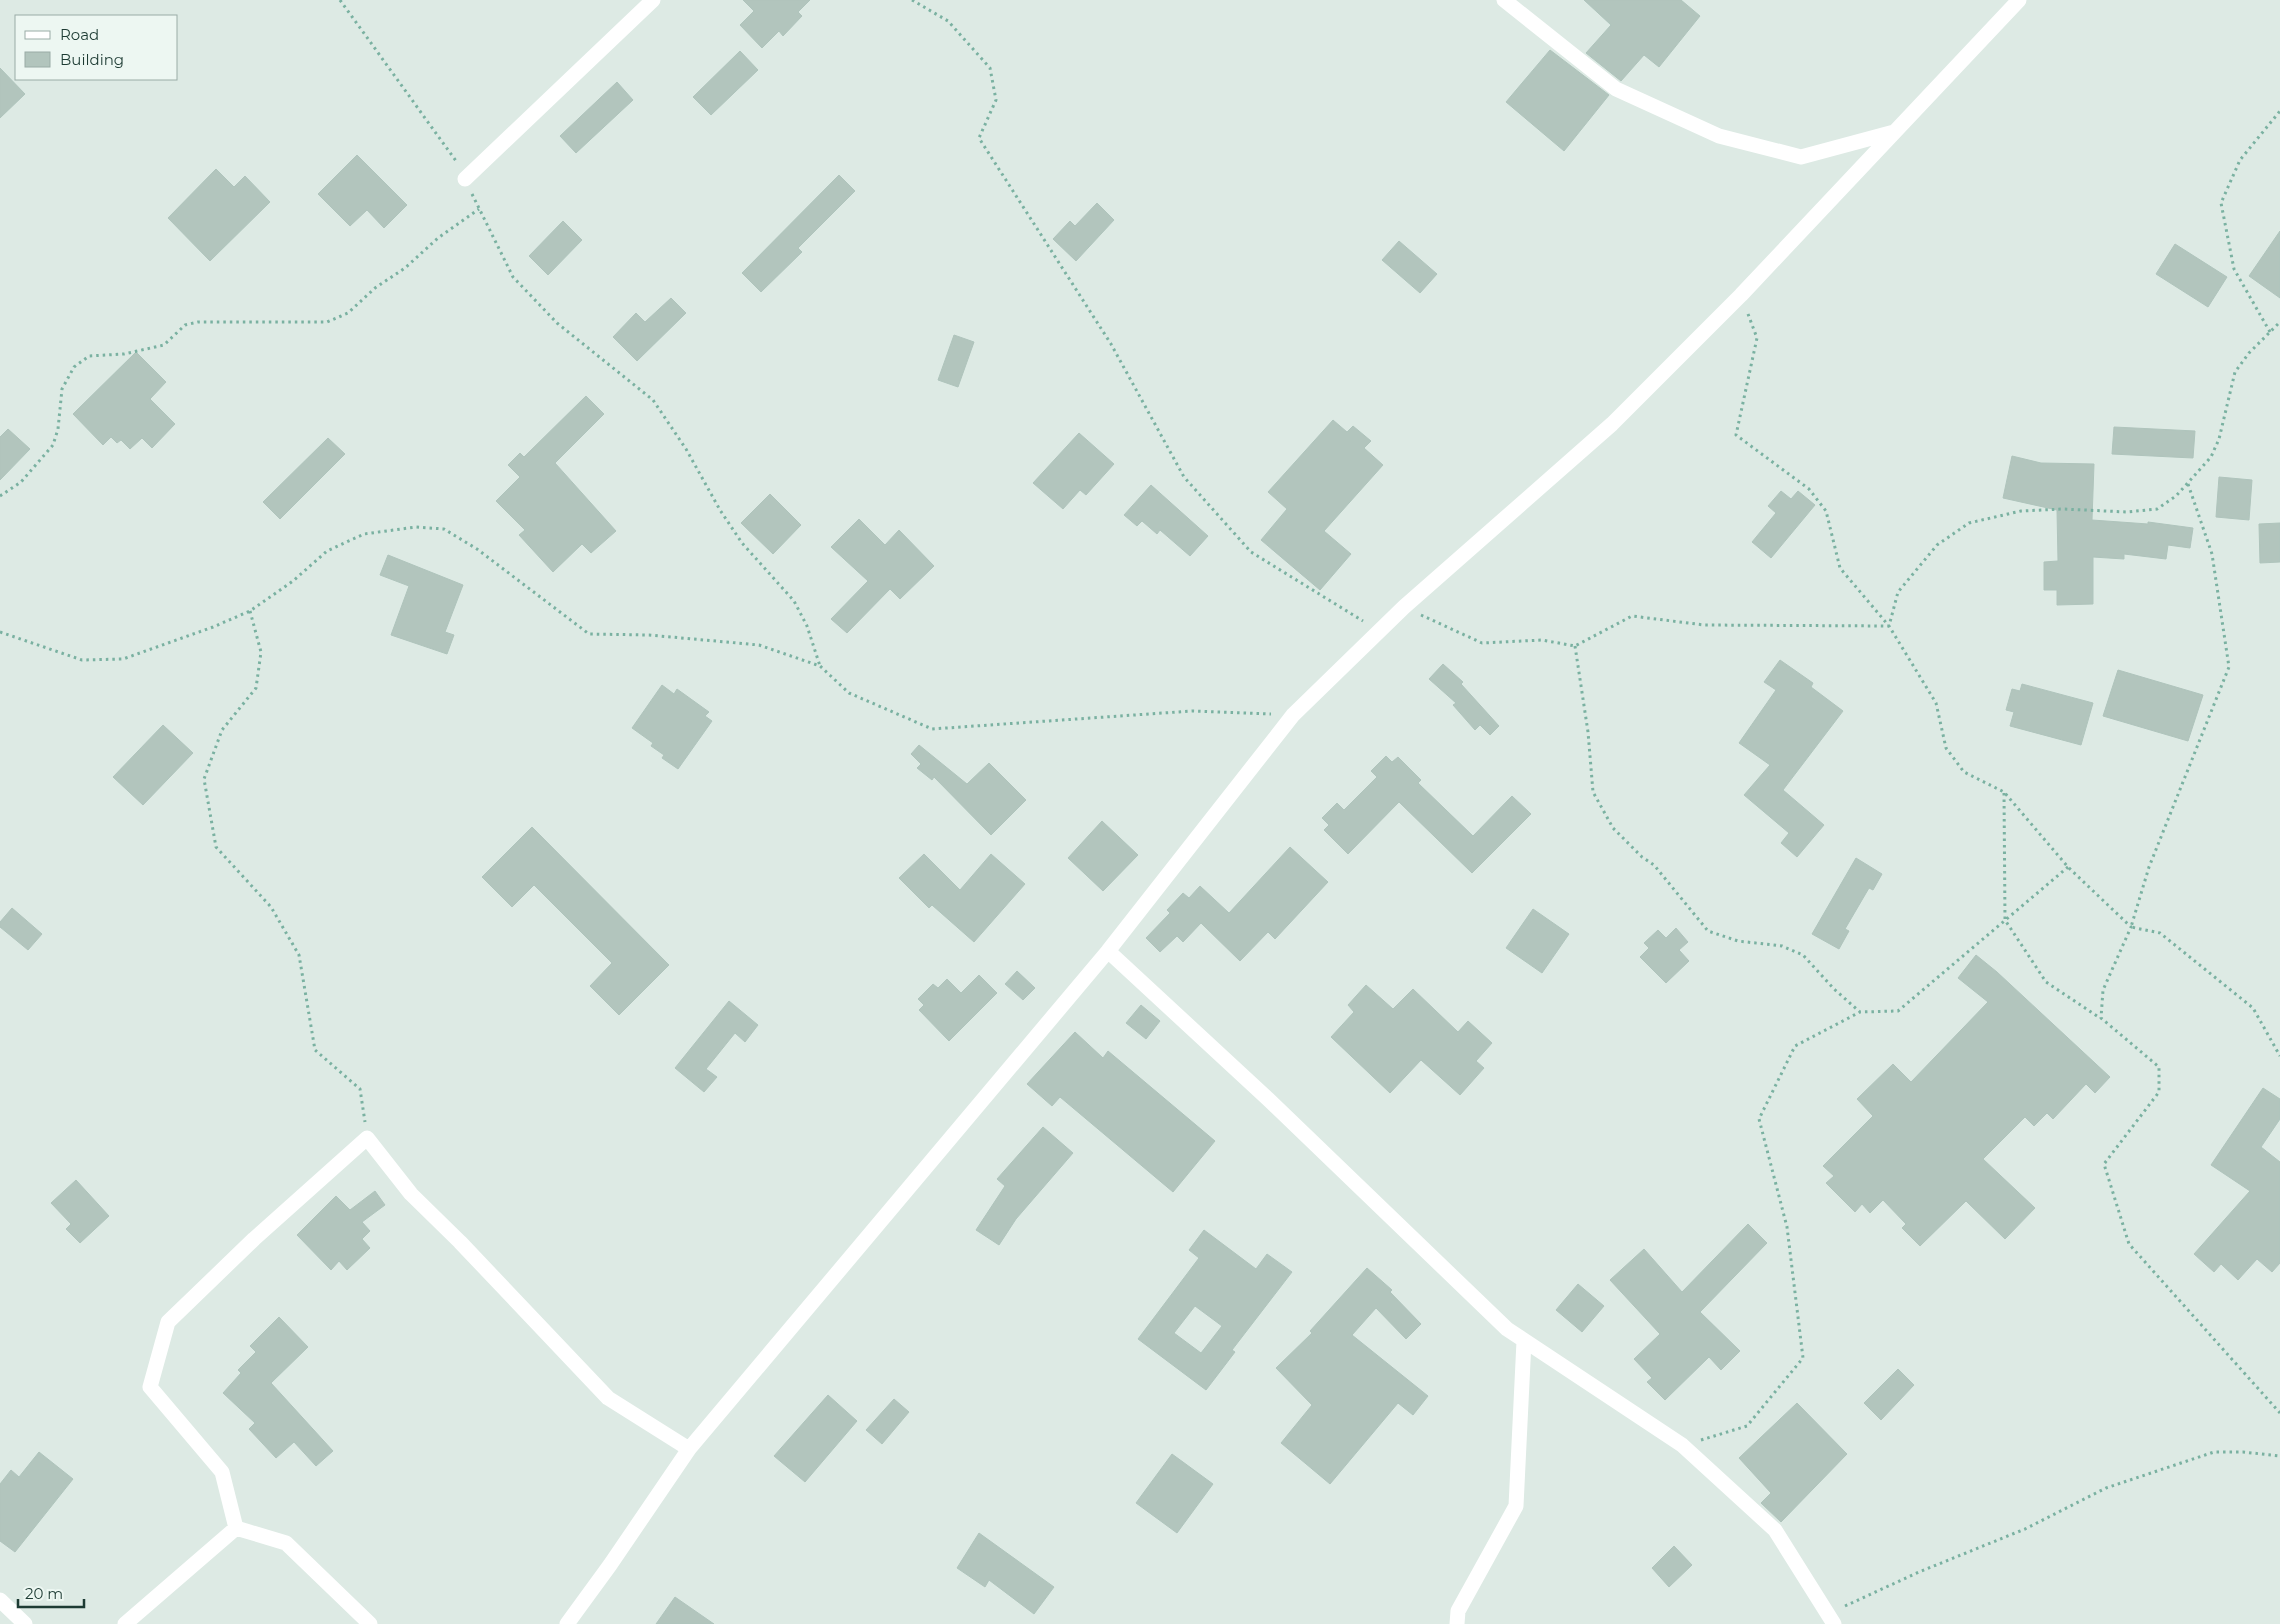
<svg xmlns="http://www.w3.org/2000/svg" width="2280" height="1624" viewBox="0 0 2280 1624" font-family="Montserrat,sans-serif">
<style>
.building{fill:#b2c5bd;stroke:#afc4bc;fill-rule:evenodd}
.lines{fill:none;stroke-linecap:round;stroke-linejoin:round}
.path{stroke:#7ab1a1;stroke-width:3;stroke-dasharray:2.5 4;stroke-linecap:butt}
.minor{stroke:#fff;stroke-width:15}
</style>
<rect width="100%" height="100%" fill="#ddeae4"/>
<path class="building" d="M743,0H810L798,12L802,16L783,36L779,31L762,48L740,25L754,11Z
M1584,0H1681L1700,16L1659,67L1644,55L1621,81L1586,53L1611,25Z
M1550,50L1609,95L1564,151L1506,102Z
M740,51L758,70L711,115L693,97Z
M0,68L25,94L0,118Z
M617,82L633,100L576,153L560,136Z
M357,155L407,205L384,228L367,210L350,226L318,194Z
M216,169L234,187L245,176L270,202L210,261L168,218Z
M839,175L855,191L798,248L802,252L761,292L742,273Z
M1097,203L1114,220L1076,261L1053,239L1070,221L1075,226Z
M563,221L582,240L548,275L529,256Z
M2280,231V298L2249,276Z
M1399,241L1437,274L1420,293L1382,260Z
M2175,244L2227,277L2208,307L2156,274Z
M671,298L686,313L637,361L613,337L636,313L645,322Z
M954,335L974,342L958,387L938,380Z
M136,352L166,382L150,399L175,424L152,448L142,438L130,449L121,440L117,443L111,437L103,445L73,414Z
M586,396L604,414L555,463L616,531L591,553L582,544L553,572L519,535L525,530L496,501L520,477L508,465L520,453L524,457Z
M1333,420L1347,432L1353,426L1371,441L1364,448L1383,465L1324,531L1351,554L1320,590L1261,540L1287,509L1268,492Z
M2114,427L2195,431L2193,458L2112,454Z
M8,429L30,449L0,480V437Z
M1079,433L1114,464L1086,495L1080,490L1063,509L1033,483Z
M328,438L345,454L280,519L263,502Z
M2012,456L2041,463L2094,464L2092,520L2148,524V522L2193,528L2190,548L2168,545L2166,559L2124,554V559L2093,557V604L2057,605V590H2044V562L2058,561L2057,510L2003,498Z
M2219,477L2252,480L2249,520L2216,517Z
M1151,485L1208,536L1190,556L1160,530L1157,534L1142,521L1137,526L1124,515Z
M1781,491L1791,499L1798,491L1815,505L1771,558L1752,542L1776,513L1768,506Z
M770,494L801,525L773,554L741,523Z
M859,519L885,545L899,530L934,566L900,599L890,589L847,633L831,619L868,581L831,547Z
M2280,523V562L2260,563L2259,524Z
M388,555L463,585L445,632L454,635L447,654L391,635L409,586L380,575Z
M1780,660L1813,683L1811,687L1843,711L1783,790L1824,825L1797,857L1781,843L1789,833L1744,795L1770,765L1739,743L1776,690L1764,682Z
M1443,664L1463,682L1461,684L1499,726L1490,735L1480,725L1475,730L1453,705L1456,703L1429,679Z
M2118,670L2203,695L2188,741L2103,716Z
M2022,684L2093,703L2081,745L2010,726L2014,712L2006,710L2012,689L2020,691Z
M662,685L674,694L677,689L709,712L705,716L712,721L678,769L662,758L664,755L651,746L653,743L632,728Z
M163,725L193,753L143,805L113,777Z
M919,745L967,784L989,763L1026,800L991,835L934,777L932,780L917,768L921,764L911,754Z
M1386,756L1392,762L1398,757L1421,780L1418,783L1473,836L1512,796L1531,814L1472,873L1399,802L1348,854L1324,830L1329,825L1322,818L1337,803L1344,810L1377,777L1371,771Z
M1102,821L1138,855L1103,891L1068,858Z
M532,827L669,965L619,1015L590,986L612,963L534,885L512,907L482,877Z
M1290,847L1328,882L1275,939L1268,932L1240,961L1201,923L1183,942L1177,936L1160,952L1146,938L1170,913L1167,910L1183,893L1189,898L1200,886L1229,913Z
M924,854L960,890L991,854L1025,884L974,942L932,905L929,908L899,878Z
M1856,858L1882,874L1873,890L1869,888L1845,929L1849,931L1839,949L1812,934Z
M12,908L42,934L28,950L0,927V922Z
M1533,909L1569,934L1542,973L1506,948Z
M1676,928L1688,942L1679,950L1689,961L1666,983L1640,957L1649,948L1644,943L1658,930L1666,938Z
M1976,955L1997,972L2110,1077L2095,1093L2086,1084L2053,1119L2047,1113L2034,1126L2025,1117L1983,1159L2035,1208L2005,1239L1966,1201L1920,1246L1902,1228L1906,1224L1883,1200L1870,1213L1862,1204L1855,1212L1826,1183L1834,1176L1823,1166L1873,1116L1857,1099L1893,1064L1911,1082L1988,1002L1958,978Z
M1017,971L1035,988L1023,1000L1005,984Z
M979,975L997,993L949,1041L919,1010L924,1005L918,999L933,984L938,988L947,979L961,993Z
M1366,985L1393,1009L1413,989L1458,1032L1468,1021L1492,1043L1476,1061L1484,1068L1460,1095L1421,1060L1390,1093L1331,1037L1354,1012L1348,1005Z
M729,1001L758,1025L745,1042L735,1033L706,1069L717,1077L704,1092L675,1068Z
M1141,1005L1160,1021L1146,1039L1126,1023Z
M1075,1032L1103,1058L1108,1051L1215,1141L1173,1192L1060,1097L1052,1106L1027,1084Z
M2263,1088L2280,1099V1119L2261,1147L2280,1162V1263L2272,1272L2257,1259L2238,1280L2221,1264L2214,1272L2194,1254L2250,1191L2211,1165Z
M1043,1127L1073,1153L1016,1219L999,1245L976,1230L1005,1186L997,1179Z
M76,1180L109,1216L80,1243L66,1229L71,1224L51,1203Z
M375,1191L385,1205L362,1222L370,1231L362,1239L370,1248L347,1270L339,1261L331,1270L297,1235L336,1196L350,1210Z
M1748,1224L1767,1243L1700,1312L1740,1351L1721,1370L1709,1357L1665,1400L1647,1382L1652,1378L1634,1359L1660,1334L1610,1280L1644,1249L1682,1292Z
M1204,1230L1256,1269L1267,1254L1292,1272L1232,1350L1235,1352L1206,1390L1138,1339L1199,1258L1189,1250ZM1195,1306L1222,1326L1201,1353L1174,1333Z
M1367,1268L1392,1290L1390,1292L1421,1324L1406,1339L1376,1308L1352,1335L1428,1396L1413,1415L1398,1403L1330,1484L1281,1443L1312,1405L1276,1368L1312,1333L1310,1331Z
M1578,1284L1604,1306L1582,1332L1556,1310Z
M279,1317L308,1347L271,1383L333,1451L316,1466L294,1442L276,1458L249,1429L255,1423L223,1393L241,1373L238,1370L256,1352L250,1346Z
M1898,1369L1914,1385L1881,1420L1864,1403Z
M828,1395L857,1421L805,1482L774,1456Z
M894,1399L909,1412L882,1444L866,1430Z
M1797,1403L1847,1454L1781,1522L1761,1503L1771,1493L1739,1458Z
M39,1452L73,1479L15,1552L0,1541V1484L11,1470L19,1477Z
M1172,1454L1213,1484L1177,1533L1136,1503Z
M979,1533L1054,1587L1034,1614L989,1580L985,1587L957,1568Z
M1674,1546L1692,1565L1669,1587L1652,1568Z
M675,1597L714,1624H656Z"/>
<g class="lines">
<path class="path" d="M340,0L456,161
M912,0L948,21L990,68L996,100L979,138L1111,344L1184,477L1251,552L1363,621
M472,194L513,277L557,323L653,400L686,449L720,510L742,543L794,601L807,626L820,666
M1748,314L1757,338L1736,435L1809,489L1826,511L1840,568L1889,626L1936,703L1946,748L1964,772L2004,792L2068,867L2131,927L2103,990L2101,1018L2159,1067V1092L2104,1164L2129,1244L2280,1413
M2270,332L2234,269L2221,203L2240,160L2280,111
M2188,484L2212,554L2229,667L2149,867L2131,927L2160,933L2253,1008L2280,1056
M0,496L21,482L53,445L58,429L62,389L74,367L89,356L124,354L164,345L185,325L198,322H327L348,313L375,288L405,268L438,238L479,209
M250,611L261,652L256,688L222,730L204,779L216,847L271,907L299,955L315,1050L360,1089L365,1122
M1421,615L1482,643L1542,640L1575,646L1632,616L1704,625L1889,626L1898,592L1937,545L1969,523L2021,511L2063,509L2127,512L2157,509L2176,496L2211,457L2219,439L2235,372L2249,353L2280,322
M0,632L82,660L123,659L213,627L250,611L293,581L327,551L364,534L416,527L444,529L477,549L589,634L649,635L759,645L820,666L849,693L932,729L1192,711L1271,714
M1575,646L1588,732L1593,792L1613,828L1642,857L1654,865L1708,931L1738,941L1782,946L1803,955L1834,989L1860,1012L1898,1011L2068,867
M2004,793L2005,920L2046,982L2100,1018
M1701,1440L1747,1426L1803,1358L1787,1227L1759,1119L1795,1046L1860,1012
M1845,1606L1919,1572L2025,1529L2106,1488L2214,1452H2243L2280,1456"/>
<path class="minor" d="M1504,0L1616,89L1719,136L1801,157L1894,132
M465,179L653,0
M1108,951L1268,1099L1507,1329L1682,1445L1775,1530L1834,1624
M236,1528L222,1472L150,1387L168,1322L254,1239L367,1138L411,1194L460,1242L608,1398L689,1449
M0,1600L25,1624
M125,1624L236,1528L286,1543L370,1624
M567,1624L610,1565L689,1449L1108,951L1293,715L1404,607L1612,424L1741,295L2019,0
M1457,1624L1458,1611L1516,1506L1524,1341"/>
</g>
<rect x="15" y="15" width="162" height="65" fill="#edf7f2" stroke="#9aaca6"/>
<rect x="25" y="31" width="25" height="8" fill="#ffffff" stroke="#9aaca6"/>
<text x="60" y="40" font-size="15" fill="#1d3b33">Road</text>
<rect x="25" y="52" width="25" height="15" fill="#b2c5bd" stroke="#9aaca6"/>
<text x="60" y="65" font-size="15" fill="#1d3b33">Building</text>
<path d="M18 1599v8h66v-8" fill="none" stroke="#1d3b33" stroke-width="2.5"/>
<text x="25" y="1599" font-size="15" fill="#1d3b33" stroke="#edf7f2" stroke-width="4" paint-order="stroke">20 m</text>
</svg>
